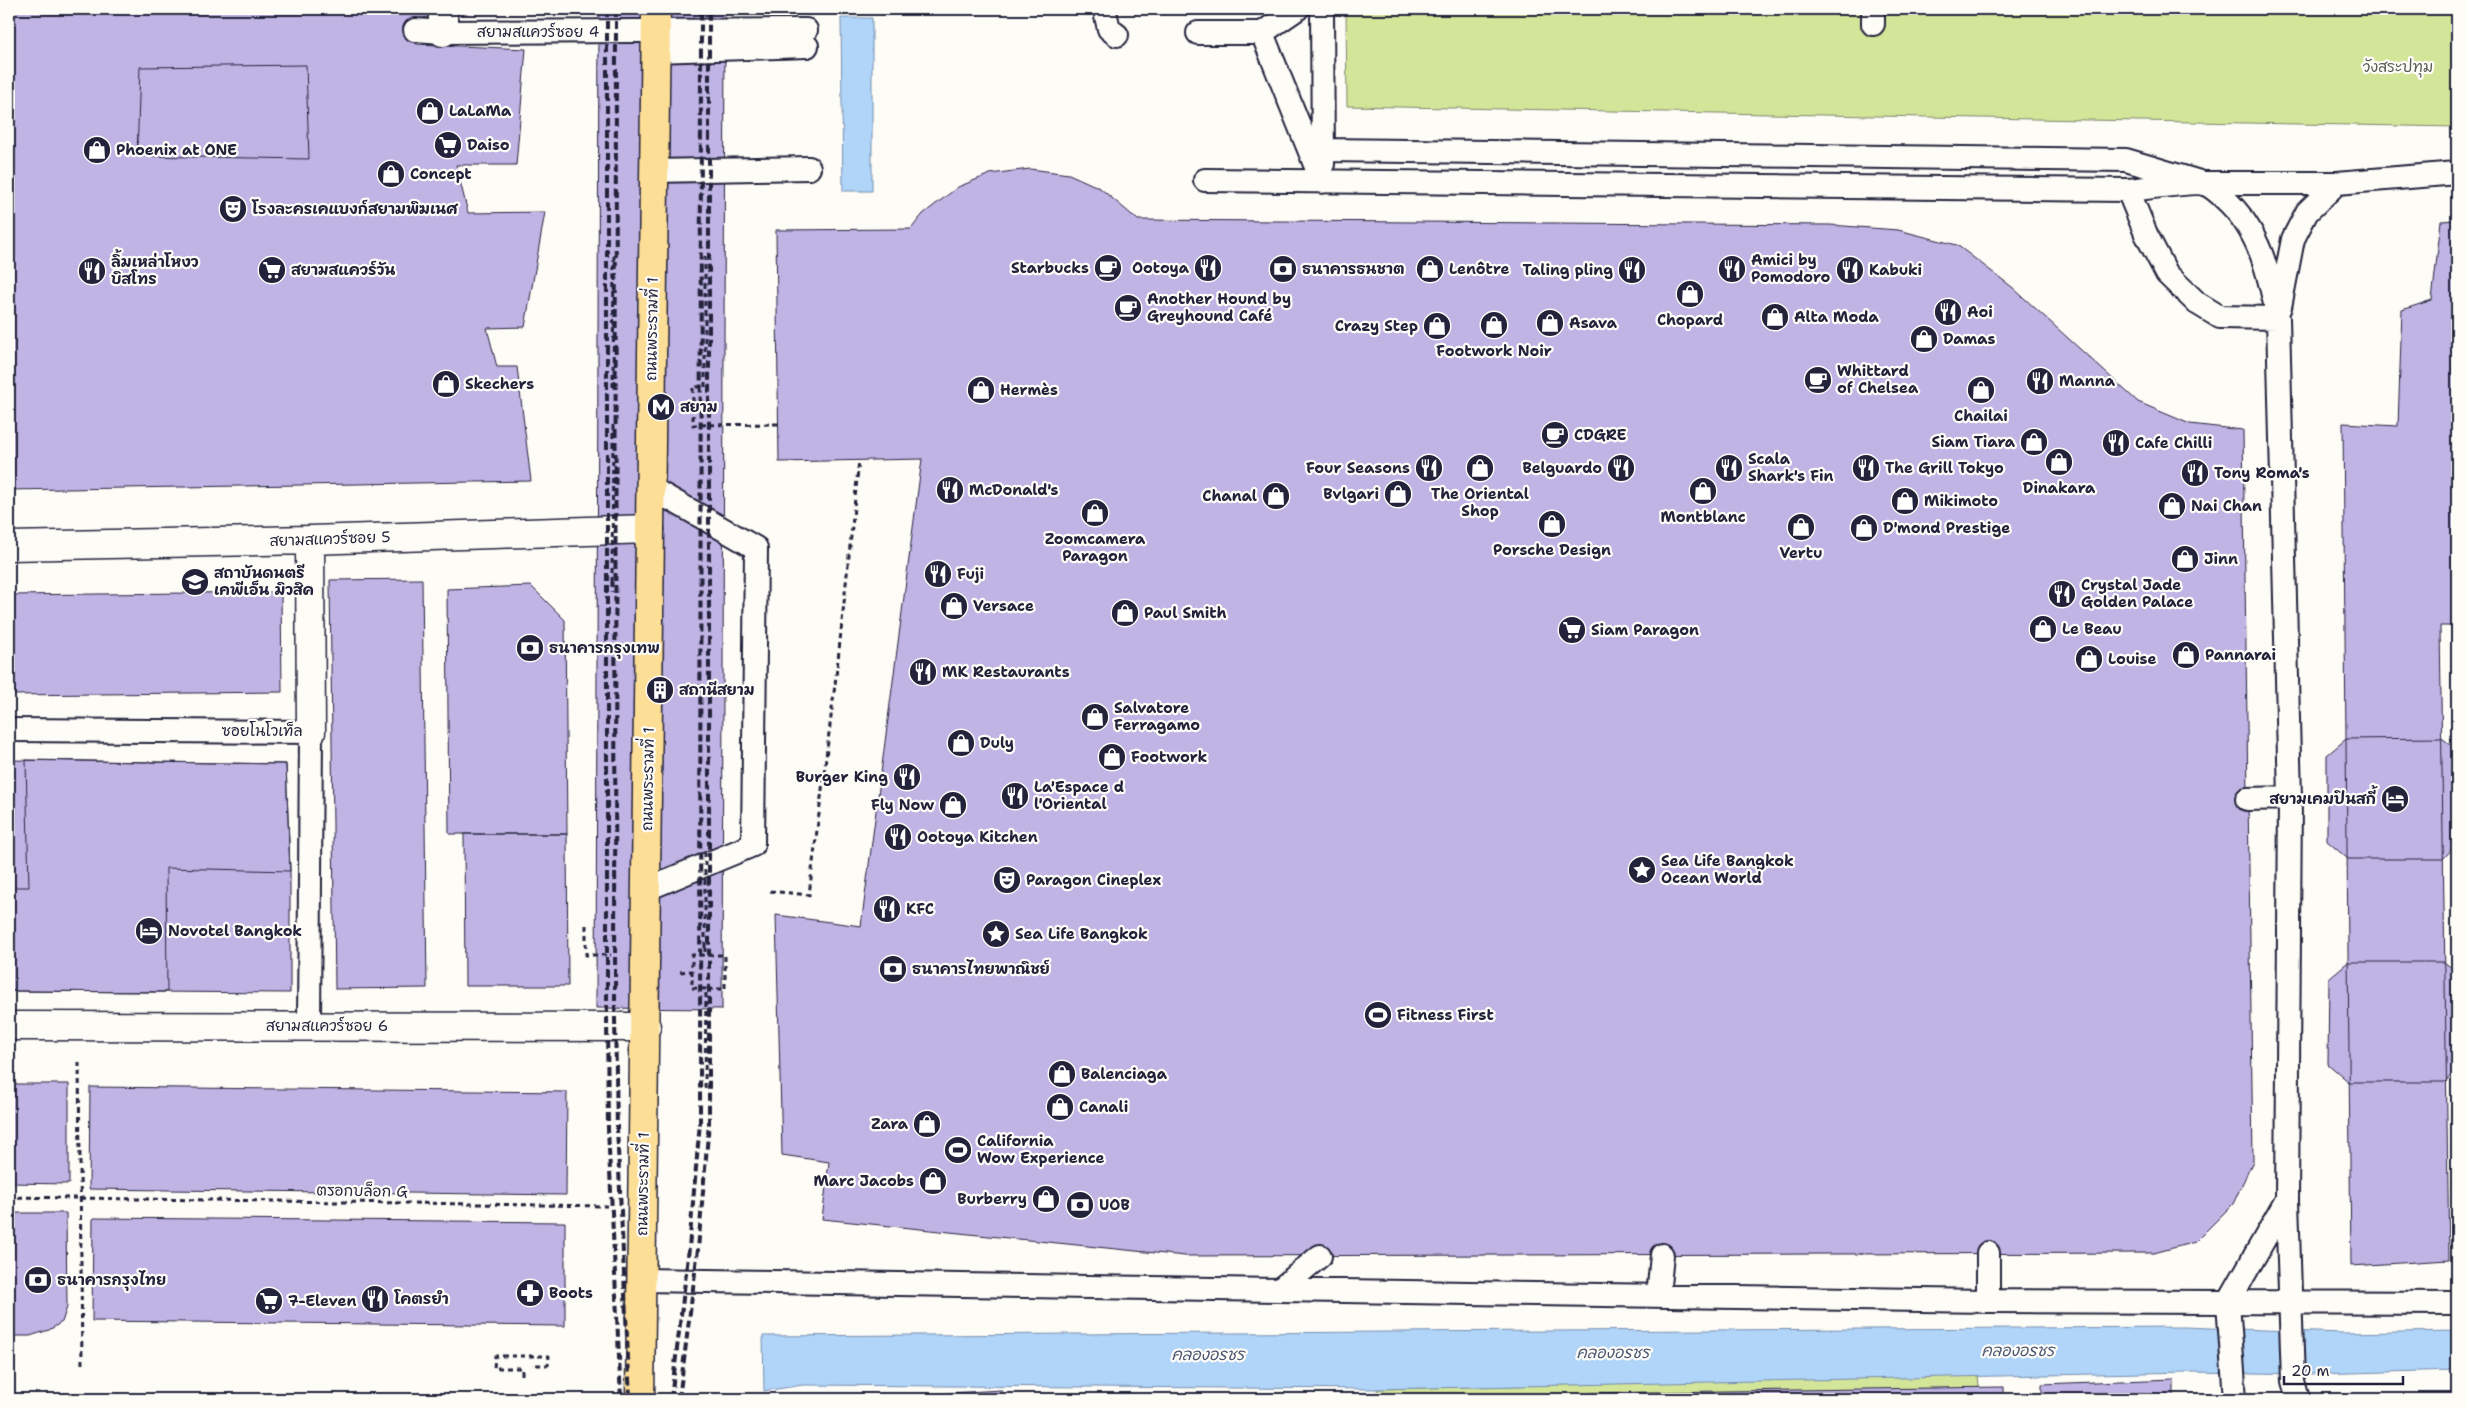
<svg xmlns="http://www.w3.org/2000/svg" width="2466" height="1408" viewBox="0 0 2466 1408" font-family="'Shantell Sans','Playpen Sans Thai',sans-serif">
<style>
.green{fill:#d3e599;stroke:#7a846a}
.water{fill:#b0d5f9;stroke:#778dad}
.building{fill:#c0b4e5;stroke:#22223b}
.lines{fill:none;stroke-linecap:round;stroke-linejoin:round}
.lane-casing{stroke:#22223b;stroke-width:26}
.street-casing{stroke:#22223b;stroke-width:31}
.primary-casing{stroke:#22223b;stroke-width:31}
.path{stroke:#22223b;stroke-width:3;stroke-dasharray:5 4;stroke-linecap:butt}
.lane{stroke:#fdfcf7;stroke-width:22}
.street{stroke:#fdfcf7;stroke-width:28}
.primary{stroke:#fdde96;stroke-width:28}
.rail{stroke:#22223b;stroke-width:4;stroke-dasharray:8 4;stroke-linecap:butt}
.path-bridge{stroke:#22223b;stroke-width:3;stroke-dasharray:5 4;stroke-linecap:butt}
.labels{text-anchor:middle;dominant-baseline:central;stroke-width:4.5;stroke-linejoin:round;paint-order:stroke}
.street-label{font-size:15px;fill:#22223b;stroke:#fdfcf7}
.park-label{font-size:15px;fill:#575c57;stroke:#fdfcf7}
.poi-label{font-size:15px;font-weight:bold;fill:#22223b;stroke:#fdfcf7;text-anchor:start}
.water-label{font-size:16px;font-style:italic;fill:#4d5874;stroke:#fdfcf7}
</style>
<rect width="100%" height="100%" fill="#fdfcf7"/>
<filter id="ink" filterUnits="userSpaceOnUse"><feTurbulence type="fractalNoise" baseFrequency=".02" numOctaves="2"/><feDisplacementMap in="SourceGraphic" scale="10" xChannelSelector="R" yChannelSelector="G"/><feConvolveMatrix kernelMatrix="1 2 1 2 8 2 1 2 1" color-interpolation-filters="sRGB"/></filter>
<g filter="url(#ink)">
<path class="green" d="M1346,9H2457V127L1347,106Z
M1978,1375L1980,1399H1379L1377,1389Z"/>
<path class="water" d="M841,18H872V191H843Z
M2184,1327L2342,1333L2457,1331V1370L2315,1374L2189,1372L1377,1389L803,1385L764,1391L763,1336Z"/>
<path class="building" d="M9,9H434L435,16L415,19L416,44L526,49L516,165H456L468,213L545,212L525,327L487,328L497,367H517L531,481L9,490Z
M599,9H725L722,1009L596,1008Z
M306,65L309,159L137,156L140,67Z
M1030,169L1069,174L1100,188L1138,220L1830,225L1898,230L1957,245L2012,287L2138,402L2190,424L2243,430L2253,1161L2233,1204L2195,1242L2154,1253L1185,1256L822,1219L829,1162L782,1155L776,915L861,926L922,459L779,462L776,230L911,229L923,214L958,187L990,174Z
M2457,220V626H2440L2449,1260L2351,1266L2343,423L2398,426L2402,310L2432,300L2441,221Z
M422,579L427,988L335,989L330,580Z
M531,586L565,620L567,834H449L447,589Z
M281,592L282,692L9,695V595Z
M2442,738L2457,750V844L2443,859H2348L2327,841V755L2346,739Z
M9,760L286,764L290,871V993L9,991Z
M26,760L286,764L290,871L166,868L167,992L9,991V887H29Z
M464,834H567L568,986H465Z
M2348,962H2444L2457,972V1069L2445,1082H2349L2328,1064L2329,978Z
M9,1084H69V1184L9,1183Z
M90,1087L567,1092L566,1195L89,1189Z
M9,1213H66L67,1307L62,1322L49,1330L30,1336H9Z
M93,1218L565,1222V1326L92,1321Z
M2174,1379V1399H2042V1384Z
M2004,1387V1399H1591V1393Z
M1001,1390L1002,1399H917L916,1395Z"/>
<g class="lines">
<defs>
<path id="lane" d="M1322,9L1323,164
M1873,9V24
M1106,16L1109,29L1117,35
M415,30L443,32L806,30
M1198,33H1262L1322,182
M1262,33L1297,9
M655,51L807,46
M1324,150L2126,160L2203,183H2337L2457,173
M654,171L809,168
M1205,180L2128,190C2140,189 2195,181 2204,184C2211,186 2220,194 2225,199C2260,231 2269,274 2278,318L2290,798L2287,1201L2293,1381L2298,1399
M2128,190L2146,234L2167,274L2197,303L2220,317L2278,318
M2280,307L2293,239L2307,212L2337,183
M9,730L311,732L309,1026
M2247,799L2290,798
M647,889L753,845L756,548L651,488
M642,1280L1988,1301L2457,1303
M1279,1290L1320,1256
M1658,1296L1662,1255
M1988,1301V1253
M2235,1399L2228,1303L2286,1201"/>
<path id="street" d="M443,32V9
M310,540L311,732
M9,546L310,540L650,529
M9,1026L646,1027"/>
<path id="primary" d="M640,1399L656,9"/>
</defs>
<use href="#lane" class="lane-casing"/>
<use href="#street" class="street-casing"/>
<use href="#primary" class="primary-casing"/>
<path class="path" d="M614,256L613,387H617
M705,256V387H693V425L778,424
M613,430V423H616
M612,582V592
M770,891L809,895L838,660L859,460
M586,925V955H611
M705,947V955
M680,972L692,971
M79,1062L82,1366
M705,1088L706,989L692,988V955H725V989H706
M9,1197L607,1206
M522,1375V1368H494L495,1356H549L548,1365H532"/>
<use href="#lane" class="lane"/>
<use href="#street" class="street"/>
<use href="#primary" class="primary"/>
<path class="rail" d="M607,9V1016L608,1129L621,1399
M616,9L615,1018L617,1128L630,1399
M671,1399L689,1248L700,1122L701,9
M679,1399L698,1249L709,1123V9"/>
<path class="path-bridge" d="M612,582L613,430
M705,947V853"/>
</g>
</g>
<defs>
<symbol id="shop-disc" viewBox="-11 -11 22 22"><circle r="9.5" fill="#22223b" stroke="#fdfcf7"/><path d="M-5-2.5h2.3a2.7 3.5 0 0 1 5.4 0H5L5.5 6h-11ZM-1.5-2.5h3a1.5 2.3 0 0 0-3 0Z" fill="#fff"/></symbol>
<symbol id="supermarket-disc" viewBox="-11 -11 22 22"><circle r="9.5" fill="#22223b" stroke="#fdfcf7"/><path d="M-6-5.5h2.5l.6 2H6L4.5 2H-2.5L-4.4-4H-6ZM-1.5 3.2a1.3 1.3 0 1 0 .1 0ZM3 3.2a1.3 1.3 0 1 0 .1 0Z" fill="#fff"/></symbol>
<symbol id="theatre-disc" viewBox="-11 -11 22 22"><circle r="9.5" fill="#22223b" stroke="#fdfcf7"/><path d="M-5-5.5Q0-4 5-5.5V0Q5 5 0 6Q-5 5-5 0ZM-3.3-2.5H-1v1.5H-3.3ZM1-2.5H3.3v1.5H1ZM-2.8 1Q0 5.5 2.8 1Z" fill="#fff"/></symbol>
<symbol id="cafe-disc" viewBox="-11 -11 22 22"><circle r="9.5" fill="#22223b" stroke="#fdfcf7"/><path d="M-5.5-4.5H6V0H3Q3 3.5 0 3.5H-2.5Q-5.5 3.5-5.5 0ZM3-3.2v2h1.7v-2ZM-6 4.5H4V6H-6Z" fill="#fff"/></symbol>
<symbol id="restaurant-disc" viewBox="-11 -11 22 22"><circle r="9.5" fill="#22223b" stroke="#fdfcf7"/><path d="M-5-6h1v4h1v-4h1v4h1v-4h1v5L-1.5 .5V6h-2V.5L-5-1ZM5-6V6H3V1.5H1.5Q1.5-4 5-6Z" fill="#fff"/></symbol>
<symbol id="bank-disc" viewBox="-11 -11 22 22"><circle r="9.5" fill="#22223b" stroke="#fdfcf7"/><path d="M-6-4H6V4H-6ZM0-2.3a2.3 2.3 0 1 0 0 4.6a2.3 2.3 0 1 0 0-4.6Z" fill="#fff"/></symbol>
<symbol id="metro-disc" viewBox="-11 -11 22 22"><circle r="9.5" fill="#22223b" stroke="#fdfcf7"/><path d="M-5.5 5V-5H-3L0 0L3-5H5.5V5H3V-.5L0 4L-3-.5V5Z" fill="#fff"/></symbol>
<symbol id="school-disc" viewBox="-11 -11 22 22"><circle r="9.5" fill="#22223b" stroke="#fdfcf7"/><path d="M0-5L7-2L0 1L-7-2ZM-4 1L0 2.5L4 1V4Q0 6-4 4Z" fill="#fff"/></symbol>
<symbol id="building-disc" viewBox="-11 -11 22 22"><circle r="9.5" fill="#22223b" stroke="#fdfcf7"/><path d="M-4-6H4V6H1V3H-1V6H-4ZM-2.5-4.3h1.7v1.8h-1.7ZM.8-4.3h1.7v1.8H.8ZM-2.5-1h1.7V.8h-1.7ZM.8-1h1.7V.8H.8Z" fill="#fff"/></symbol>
<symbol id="hotel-disc" viewBox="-11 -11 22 22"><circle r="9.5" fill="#22223b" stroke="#fdfcf7"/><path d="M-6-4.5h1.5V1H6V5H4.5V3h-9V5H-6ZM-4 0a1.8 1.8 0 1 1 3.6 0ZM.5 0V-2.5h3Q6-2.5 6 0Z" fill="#fff"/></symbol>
<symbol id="sight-disc" viewBox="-11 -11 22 22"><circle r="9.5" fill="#22223b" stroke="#fdfcf7"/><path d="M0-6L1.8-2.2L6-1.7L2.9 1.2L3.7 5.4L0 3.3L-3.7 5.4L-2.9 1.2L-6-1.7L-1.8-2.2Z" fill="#fff"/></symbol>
<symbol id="stadium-disc" viewBox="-11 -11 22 22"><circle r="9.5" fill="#22223b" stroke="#fdfcf7"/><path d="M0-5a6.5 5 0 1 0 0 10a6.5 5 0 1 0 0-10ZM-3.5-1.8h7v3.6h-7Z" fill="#fff"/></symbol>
<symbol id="pharmacy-disc" viewBox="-11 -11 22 22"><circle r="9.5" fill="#22223b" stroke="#fdfcf7"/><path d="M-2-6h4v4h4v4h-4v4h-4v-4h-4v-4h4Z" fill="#fff"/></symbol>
</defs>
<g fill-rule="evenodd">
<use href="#shop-disc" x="414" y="95" width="32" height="32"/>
<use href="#supermarket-disc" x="432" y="129" width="32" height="32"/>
<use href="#shop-disc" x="81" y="134" width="32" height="32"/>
<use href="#shop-disc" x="375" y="158" width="32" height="32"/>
<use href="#theatre-disc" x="217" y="193" width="32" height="32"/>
<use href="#cafe-disc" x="1092" y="252" width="32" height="32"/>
<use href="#restaurant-disc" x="1192" y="252" width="32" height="32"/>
<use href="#bank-disc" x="1267" y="253" width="32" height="32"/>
<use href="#shop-disc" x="1414" y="253" width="32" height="32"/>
<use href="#restaurant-disc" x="1716" y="253" width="32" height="32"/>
<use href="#supermarket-disc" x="256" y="254" width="32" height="32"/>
<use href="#restaurant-disc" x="1616" y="254" width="32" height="32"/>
<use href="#restaurant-disc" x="1834" y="254" width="32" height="32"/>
<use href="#restaurant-disc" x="76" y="255" width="32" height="32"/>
<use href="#shop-disc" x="1674" y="278" width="32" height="32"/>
<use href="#cafe-disc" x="1112" y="292" width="32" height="32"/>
<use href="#restaurant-disc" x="1932" y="296" width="32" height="32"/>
<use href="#shop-disc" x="1759" y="301" width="32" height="32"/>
<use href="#shop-disc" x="1534" y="307" width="32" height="32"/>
<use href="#shop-disc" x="1478" y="309" width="32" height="32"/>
<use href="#shop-disc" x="1421" y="310" width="32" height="32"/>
<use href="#shop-disc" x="1908" y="323" width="32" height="32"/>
<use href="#cafe-disc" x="1802" y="364" width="32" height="32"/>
<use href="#restaurant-disc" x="2024" y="365" width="32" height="32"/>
<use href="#shop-disc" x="430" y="368" width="32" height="32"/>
<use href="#shop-disc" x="965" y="374" width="32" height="32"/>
<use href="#shop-disc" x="1965" y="374" width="32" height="32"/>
<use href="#metro-disc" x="645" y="391" width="32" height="32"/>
<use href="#cafe-disc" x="1539" y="419" width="32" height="32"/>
<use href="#shop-disc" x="2018" y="426" width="32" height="32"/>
<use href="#restaurant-disc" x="2100" y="427" width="32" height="32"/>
<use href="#shop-disc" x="2043" y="446" width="32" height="32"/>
<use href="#restaurant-disc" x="1413" y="452" width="32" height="32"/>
<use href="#shop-disc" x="1464" y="452" width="32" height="32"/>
<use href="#restaurant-disc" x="1605" y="452" width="32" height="32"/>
<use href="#restaurant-disc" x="1713" y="452" width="32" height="32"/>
<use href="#restaurant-disc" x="1850" y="452" width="32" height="32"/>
<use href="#restaurant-disc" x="2179" y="457" width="32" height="32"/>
<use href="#restaurant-disc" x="934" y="474" width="32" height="32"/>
<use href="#shop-disc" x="1687" y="475" width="32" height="32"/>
<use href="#shop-disc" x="1382" y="478" width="32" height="32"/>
<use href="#shop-disc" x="1260" y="480" width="32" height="32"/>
<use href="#shop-disc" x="1889" y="485" width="32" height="32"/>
<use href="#shop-disc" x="2156" y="490" width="32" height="32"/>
<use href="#shop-disc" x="1079" y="497" width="32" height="32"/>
<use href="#shop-disc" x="1536" y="508" width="32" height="32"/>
<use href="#shop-disc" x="1785" y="511" width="32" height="32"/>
<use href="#shop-disc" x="1848" y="512" width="32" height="32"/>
<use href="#shop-disc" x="2169" y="543" width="32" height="32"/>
<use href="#restaurant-disc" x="922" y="558" width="32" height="32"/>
<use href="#school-disc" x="179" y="566" width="32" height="32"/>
<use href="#restaurant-disc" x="2046" y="578" width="32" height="32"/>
<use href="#shop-disc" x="938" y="590" width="32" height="32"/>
<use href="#shop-disc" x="1109" y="597" width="32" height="32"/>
<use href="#shop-disc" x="2027" y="613" width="32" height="32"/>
<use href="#supermarket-disc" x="1556" y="614" width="32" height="32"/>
<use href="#bank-disc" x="514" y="632" width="32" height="32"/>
<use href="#shop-disc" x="2170" y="639" width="32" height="32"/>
<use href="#shop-disc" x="2073" y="643" width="32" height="32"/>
<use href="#restaurant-disc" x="907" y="656" width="32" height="32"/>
<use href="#building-disc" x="644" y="674" width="32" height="32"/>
<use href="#shop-disc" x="1079" y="701" width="32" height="32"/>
<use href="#shop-disc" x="945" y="727" width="32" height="32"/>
<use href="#shop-disc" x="1096" y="741" width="32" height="32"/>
<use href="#restaurant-disc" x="891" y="761" width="32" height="32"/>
<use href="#restaurant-disc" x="999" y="780" width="32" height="32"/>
<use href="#hotel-disc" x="2379" y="783" width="32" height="32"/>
<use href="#shop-disc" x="937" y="789" width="32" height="32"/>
<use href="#restaurant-disc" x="882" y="821" width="32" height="32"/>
<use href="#sight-disc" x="1626" y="854" width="32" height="32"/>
<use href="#theatre-disc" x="991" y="864" width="32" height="32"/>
<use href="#restaurant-disc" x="871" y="893" width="32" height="32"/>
<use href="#hotel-disc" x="133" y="915" width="32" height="32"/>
<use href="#sight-disc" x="980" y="918" width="32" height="32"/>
<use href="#bank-disc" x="877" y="953" width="32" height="32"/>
<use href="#stadium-disc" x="1362" y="999" width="32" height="32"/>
<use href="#shop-disc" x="1046" y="1058" width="32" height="32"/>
<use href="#shop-disc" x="1044" y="1091" width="32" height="32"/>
<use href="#shop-disc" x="911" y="1108" width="32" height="32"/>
<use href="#stadium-disc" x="942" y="1134" width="32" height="32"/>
<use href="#shop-disc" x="917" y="1165" width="32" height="32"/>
<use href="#shop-disc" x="1030" y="1183" width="32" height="32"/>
<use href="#bank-disc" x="1064" y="1189" width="32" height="32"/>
<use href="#bank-disc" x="22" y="1264" width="32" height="32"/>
<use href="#pharmacy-disc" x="514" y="1277" width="32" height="32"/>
<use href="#restaurant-disc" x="359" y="1283" width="32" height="32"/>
<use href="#supermarket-disc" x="253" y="1285" width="32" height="32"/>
</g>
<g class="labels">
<g class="street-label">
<text x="538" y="32">สยามสแควร์ซอย 4</text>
<text transform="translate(652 329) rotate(-89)">ถนนพระรามที่ 1</text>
<text transform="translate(330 539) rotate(-2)">สยามสแควร์ซอย 5</text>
<text x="262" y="731">ซอยโนโวเท็ล</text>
<text transform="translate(648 779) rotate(-89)">ถนนพระรามที่ 1</text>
<text x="327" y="1026">สยามสแควร์ซอย 6</text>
<text transform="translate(643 1184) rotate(-89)">ถนนพระรามที่ 1</text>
<text transform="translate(362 1191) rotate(1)">ตรอกบล็อก G</text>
</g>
<g class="park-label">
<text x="2398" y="67">วังสระปทุม</text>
</g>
<g class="poi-label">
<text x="449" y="111">LaLaMa</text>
<text x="467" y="145">Daiso</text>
<text x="116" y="150">Phoenix at ONE</text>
<text x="410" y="174">Concept</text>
<text x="252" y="209">โรงละครเคแบงก์สยามพิฆเนศ</text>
<text x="1751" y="260">Amici by<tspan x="1751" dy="17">Pomodoro</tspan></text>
<text x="111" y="262">ลิ้มเหล่าโหงว<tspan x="111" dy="17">บิสโทร</tspan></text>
<text x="1089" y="268" text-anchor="end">Starbucks</text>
<text x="1189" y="268" text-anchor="end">Ootoya</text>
<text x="1302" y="269">ธนาคารธนชาต</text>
<text x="1449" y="269">Lenôtre</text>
<text x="291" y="270">สยามสแควร์วัน</text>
<text x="1613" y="270" text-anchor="end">Taling pling</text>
<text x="1869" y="270">Kabuki</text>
<text x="1147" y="299">Another Hound by<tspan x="1147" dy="17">Greyhound Café</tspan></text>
<text x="1967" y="312">Aoi</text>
<text x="1794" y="317">Alta Moda</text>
<text x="1690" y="320" text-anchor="middle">Chopard</text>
<text x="1569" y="323">Asava</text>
<text x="1418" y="326" text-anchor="end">Crazy Step</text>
<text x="1943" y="339">Damas</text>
<text x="1494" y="351" text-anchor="middle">Footwork Noir</text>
<text x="1837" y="371">Whittard<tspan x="1837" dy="17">of Chelsea</tspan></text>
<text x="2059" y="381">Manna</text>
<text x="465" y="384">Skechers</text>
<text x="1000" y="390">Hermès</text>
<text x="680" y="407">สยาม</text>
<text x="1981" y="416" text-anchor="middle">Chailai</text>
<text x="1574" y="435">CDGRE</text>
<text x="2015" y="442" text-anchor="end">Siam Tiara</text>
<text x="2135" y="443">Cafe Chilli</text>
<text x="1748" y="459">Scala<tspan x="1748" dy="17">Shark's Fin</tspan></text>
<text x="1410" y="468" text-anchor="end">Four Seasons</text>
<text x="1602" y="468" text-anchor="end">Belguardo</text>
<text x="1885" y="468">The Grill Tokyo</text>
<text x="2214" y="473">Tony Roma's</text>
<text x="2059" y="488" text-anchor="middle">Dinakara</text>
<text x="969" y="490">McDonald's</text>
<text x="1379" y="494" text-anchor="end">Bvlgari</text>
<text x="1480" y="494" text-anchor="middle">The Oriental<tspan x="1480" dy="17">Shop</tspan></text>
<text x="1257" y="496" text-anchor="end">Chanal</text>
<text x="1924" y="501">Mikimoto</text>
<text x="2191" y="506">Nai Chan</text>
<text x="1703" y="517" text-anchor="middle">Montblanc</text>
<text x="1883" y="528">D'mond Prestige</text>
<text x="1095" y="539" text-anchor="middle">Zoomcamera<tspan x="1095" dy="17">Paragon</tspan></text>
<text x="1552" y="550" text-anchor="middle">Porsche Design</text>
<text x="1801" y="553" text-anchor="middle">Vertu</text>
<text x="2204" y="559">Jinn</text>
<text x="214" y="573">สถาบันดนตรี<tspan x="214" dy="17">เคพีเอ็น มิวสิค</tspan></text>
<text x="957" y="574">Fuji</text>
<text x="2081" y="585">Crystal Jade<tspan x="2081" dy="17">Golden Palace</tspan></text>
<text x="973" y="606">Versace</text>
<text x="1144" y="613">Paul Smith</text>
<text x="2062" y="629">Le Beau</text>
<text x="1591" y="630">Siam Paragon</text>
<text x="549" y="648">ธนาคารกรุงเทพ</text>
<text x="2205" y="655">Pannarai</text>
<text x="2108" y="659">Louise</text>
<text x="942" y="672">MK Restaurants</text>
<text x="679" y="690">สถานีสยาม</text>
<text x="1114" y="708">Salvatore<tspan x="1114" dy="17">Ferragamo</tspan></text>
<text x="980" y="743">Duly</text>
<text x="1131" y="757">Footwork</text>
<text x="888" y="777" text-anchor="end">Burger King</text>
<text x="1034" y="787">La'Espace d<tspan x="1034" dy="17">l'Oriental</tspan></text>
<text x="2376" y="799" text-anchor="end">สยามเคมปินสกี้</text>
<text x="934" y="805" text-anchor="end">Fly Now</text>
<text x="917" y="837">Ootoya Kitchen</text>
<text x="1661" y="861">Sea Life Bangkok<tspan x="1661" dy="17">Ocean World</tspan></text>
<text x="1026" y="880">Paragon Cineplex</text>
<text x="906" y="909">KFC</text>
<text x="168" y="931">Novotel Bangkok</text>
<text x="1015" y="934">Sea Life Bangkok</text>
<text x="912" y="969">ธนาคารไทยพาณิชย์</text>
<text x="1397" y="1015">Fitness First</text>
<text x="1081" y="1074">Balenciaga</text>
<text x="1079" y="1107">Canali</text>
<text x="908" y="1124" text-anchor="end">Zara</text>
<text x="977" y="1141">California<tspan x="977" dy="17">Wow Experience</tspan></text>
<text x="914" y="1181" text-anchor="end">Marc Jacobs</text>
<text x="1027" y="1199" text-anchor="end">Burberry</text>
<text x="1099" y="1205">UOB</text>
<text x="57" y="1280">ธนาคารกรุงไทย</text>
<text x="549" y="1293">Boots</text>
<text x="394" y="1299">โคตรยำ</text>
<text x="288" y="1301">7-Eleven</text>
</g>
<g class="water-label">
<text x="2018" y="1350">คลองอรชร</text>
<text x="1613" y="1352">คลองอรชร</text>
<text x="1208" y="1354">คลองอรชร</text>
</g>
</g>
<rect width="2466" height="1408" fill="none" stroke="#fdfcf7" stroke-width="30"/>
<rect x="15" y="15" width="2436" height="1378" fill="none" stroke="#22223b" stroke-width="2" filter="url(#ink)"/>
<path d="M2284 1376v8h119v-8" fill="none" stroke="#22223b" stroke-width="2.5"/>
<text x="2291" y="1376" font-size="15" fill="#22223b" stroke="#fdfcf7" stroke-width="4" paint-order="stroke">20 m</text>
</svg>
